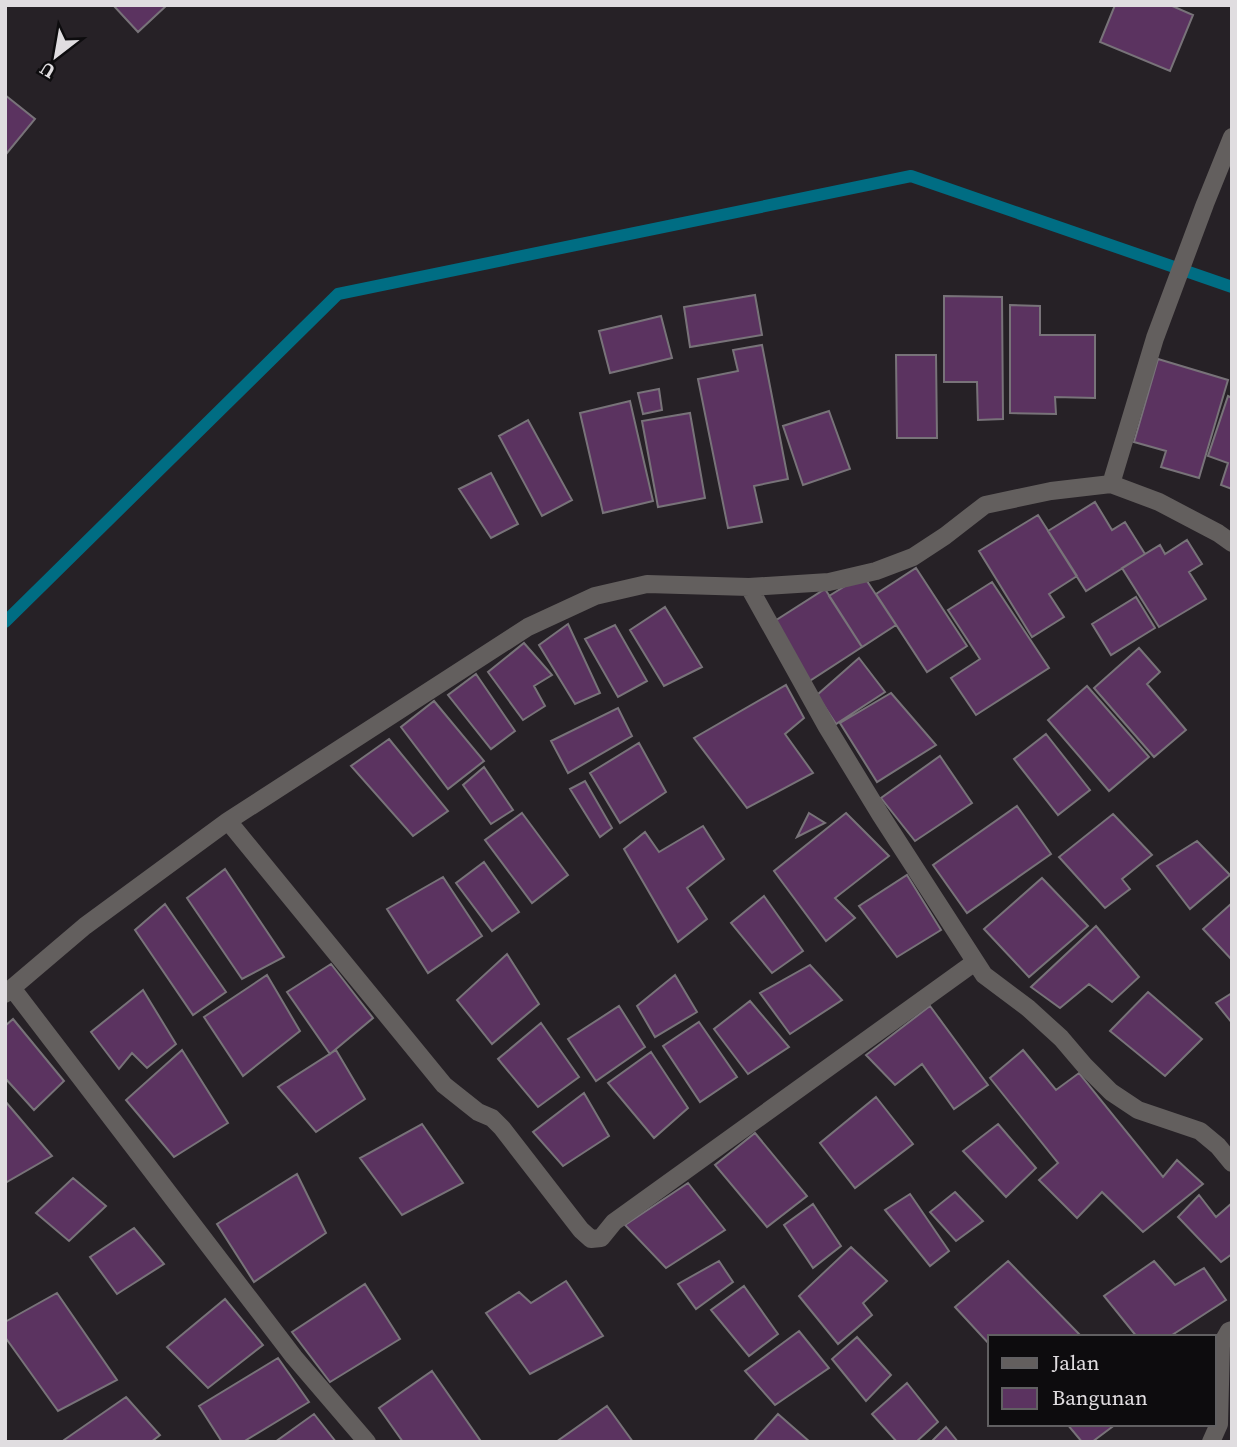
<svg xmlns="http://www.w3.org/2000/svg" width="1237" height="1447" viewBox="0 0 1237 1447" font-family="'Source Serif 4',serif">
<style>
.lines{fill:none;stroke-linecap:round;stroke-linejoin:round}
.stream{stroke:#006d83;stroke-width:12}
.building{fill:#5b3360;stroke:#787379;stroke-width:2}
.minor{stroke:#635f5e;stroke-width:18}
</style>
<rect width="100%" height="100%" fill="#262126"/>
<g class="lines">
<path class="stream" d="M5,622L338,294L911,176L1232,287"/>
</g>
<path class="building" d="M113,5H167L138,32Z
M1115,5H1170L1193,15L1170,71L1100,42Z
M5,95L35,119L7,153L5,151Z
M755,295L762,335L690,347L684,307Z
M944,296L1002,297L1003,419L978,420L977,382H944Z
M1010,305L1040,306V335H1095V398L1055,397L1056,414L1010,413Z
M661,316L672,358L610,373L599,331Z
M762,345L788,479L754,486L762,522L728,528L698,379L738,371L733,350Z
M896,355H936L937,438H897Z
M1158,359L1228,380L1199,478L1161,467L1166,451L1134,442Z
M659,389L662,410L643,414L638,393Z
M1228,396L1232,398V489L1221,485L1228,463L1208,456Z
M630,401L653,501L603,513L580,413Z
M829,411L850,469L803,485L783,426Z
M690,413L705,498L658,507L642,421Z
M528,420L572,500L542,516L499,436Z
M491,473L518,524L491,538L459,489Z
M1095,502L1112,530L1125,522L1145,554L1086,591L1048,531Z
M1038,515L1077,576L1049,594L1064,617L1032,637L979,551Z
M1187,540L1202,564L1189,572L1206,599L1159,627L1122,568L1160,545L1165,554Z
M916,568L967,646L927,672L876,594Z
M863,575L896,625L862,647L829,596Z
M992,582L1049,668L976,715L951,678L980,659L948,610Z
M825,589L862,647L808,682L770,624Z
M1136,597L1155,628L1111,655L1092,624Z
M665,607L702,667L664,686L630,630Z
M568,624L600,693L575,704L539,645Z
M615,625L647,681L618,697L585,639Z
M524,643L552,675L534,686L545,706L523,720L488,672Z
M1139,648L1160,672L1147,684L1186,730L1154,757L1094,688Z
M859,658L885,692L836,724L817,695Z
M476,674L515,731L491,749L448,695Z
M786,685L804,718L785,734L813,773L747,808L694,738Z
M1087,686L1149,757L1109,791L1048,720Z
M891,693L936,745L877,782L840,723Z
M434,701L484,761L448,789L401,727Z
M618,708L632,736L568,773L551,741Z
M1046,734L1090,790L1058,815L1014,759Z
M389,739L448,811L413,836L351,766Z
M639,743L666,792L620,823L590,773Z
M940,756L972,803L915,841L881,798Z
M484,767L513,810L491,824L463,785Z
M585,781L612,828L600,837L570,789Z
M1017,806L1051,854L967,913L933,865Z
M522,813L568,875L532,903L485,840Z
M809,813L825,823L797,837Z
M846,813L889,856L835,898L855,918L826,941L774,871Z
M1113,814L1152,855L1122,879L1130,889L1105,908L1059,857Z
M703,826L724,859L687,888L707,919L678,942L624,849L645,832L659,852Z
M1197,841L1230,875L1190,909L1157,866Z
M484,862L519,912L492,931L456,883Z
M225,869L284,957L242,979L187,898Z
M907,875L941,930L897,957L859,906Z
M443,877L482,936L428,973L387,909Z
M1042,878L1088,926L1029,977L984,929Z
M764,896L803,951L772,973L731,923Z
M1232,903V960L1203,929Z
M165,904L226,992L193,1015L135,930Z
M1096,926L1139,977L1112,1002L1089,984L1060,1008L1031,987Z
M507,954L539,1004L492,1044L457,1000Z
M331,964L373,1018L330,1054L287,992Z
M810,965L842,1000L790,1034L760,993Z
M267,975L300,1031L243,1076L204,1017Z
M675,975L697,1012L655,1037L637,1006Z
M143,990L176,1044L147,1068L132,1053L119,1069L91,1032Z
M1148,992L1202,1039L1165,1076L1110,1031Z
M1232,993V1023L1216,1003Z
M750,1001L789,1047L748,1074L714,1029Z
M619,1006L645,1047L596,1081L568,1039Z
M930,1006L988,1085L954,1109L922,1064L895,1085L866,1055Z
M13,1019L64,1081L34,1110L5,1078V1026Z
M699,1022L737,1077L700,1102L663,1046Z
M541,1023L579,1077L538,1107L498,1059Z
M182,1050L228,1123L174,1157L126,1100Z
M336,1050L365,1099L316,1132L278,1087Z
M1023,1050L1056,1090L1079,1073L1163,1177L1177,1160L1203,1184L1143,1232L1102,1192L1077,1218L1039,1180L1058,1163L990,1078Z
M651,1052L688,1108L654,1138L608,1083Z
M584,1093L609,1136L563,1166L533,1132Z
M876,1097L913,1144L855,1188L820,1143Z
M5,1101L52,1156L5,1183Z
M422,1124L463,1183L402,1215L360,1158Z
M998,1124L1036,1168L1006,1197L963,1151Z
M755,1133L807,1196L767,1227L715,1165Z
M297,1174L326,1233L254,1282L217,1224Z
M73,1178L106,1206L69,1241L36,1213Z
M688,1183L725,1230L666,1268L625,1225Z
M955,1192L983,1221L956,1241L930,1212Z
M910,1194L949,1251L930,1266L885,1210Z
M1199,1195L1216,1217L1232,1203V1254L1221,1262L1178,1217Z
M813,1204L841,1246L813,1268L784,1225Z
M134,1228L164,1264L117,1294L90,1257Z
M851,1247L887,1281L863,1303L872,1315L838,1344L799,1296Z
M719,1261L733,1282L696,1309L678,1284Z
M1008,1261L1082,1337H990V1345L955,1307Z
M1154,1261L1175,1285L1204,1268L1226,1300L1169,1337H1137L1104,1296Z
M566,1281L603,1336L530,1374L486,1313L519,1292L531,1303Z
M365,1284L400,1339L330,1382L292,1332Z
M744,1286L778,1334L749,1356L711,1310Z
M57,1293L117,1380L58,1411L5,1337V1322Z
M225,1299L263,1345L208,1388L167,1347Z
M799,1331L829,1368L775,1405L745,1371Z
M857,1337L891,1375L866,1401L832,1359Z
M278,1358L309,1402L243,1442H222L199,1406Z
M432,1371L480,1440L478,1442H403L379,1408Z
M907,1383L938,1422L916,1442H897L872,1414Z
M126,1397L160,1435L151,1442H65L64,1440Z
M607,1406L633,1442H556Z
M314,1414L336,1442H275Z
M778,1414L810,1442H753Z
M1067,1424H1116L1092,1442H1082Z
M946,1427L958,1442H931Z"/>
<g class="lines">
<path class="minor" d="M1111,484L1155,338L1205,204L1232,137
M749,587L827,727L880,814L984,975L1028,1008L1061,1038L1084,1065L1111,1092L1138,1110L1200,1131L1218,1146L1232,1163
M228,821L444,1085L478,1112L492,1118L502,1128L581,1230L591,1239L601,1238L614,1222L975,962
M12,988L294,1357L367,1442
M5,994L85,926L228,821L528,627L595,596L647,584L749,587L829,582L876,571L913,557L945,536L985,505L1051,491L1111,484L1159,502L1218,533L1232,543
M1211,1442L1219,1424L1221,1345L1229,1331L1232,1330"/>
</g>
<rect width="1237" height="1447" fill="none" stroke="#e0dde0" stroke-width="14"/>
<rect x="988" y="1335" width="228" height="91" fill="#0d0c0e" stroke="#616062" stroke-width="2"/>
<rect x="1002" y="1358" width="35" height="10" fill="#635f5e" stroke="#616062" stroke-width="2"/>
<text x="1052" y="1370" font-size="21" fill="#e0dde0">Jalan</text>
<rect x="1002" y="1388" width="35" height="21" fill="#5b3360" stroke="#616062" stroke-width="2"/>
<text x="1052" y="1405" font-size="21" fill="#e0dde0">Bangunan</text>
<g transform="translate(56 56) rotate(211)" stroke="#0d0c0e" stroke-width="5" paint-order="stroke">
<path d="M0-5L12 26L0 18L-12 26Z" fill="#e0dde0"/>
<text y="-10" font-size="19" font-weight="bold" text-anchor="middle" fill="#e0dde0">U</text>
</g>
</svg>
